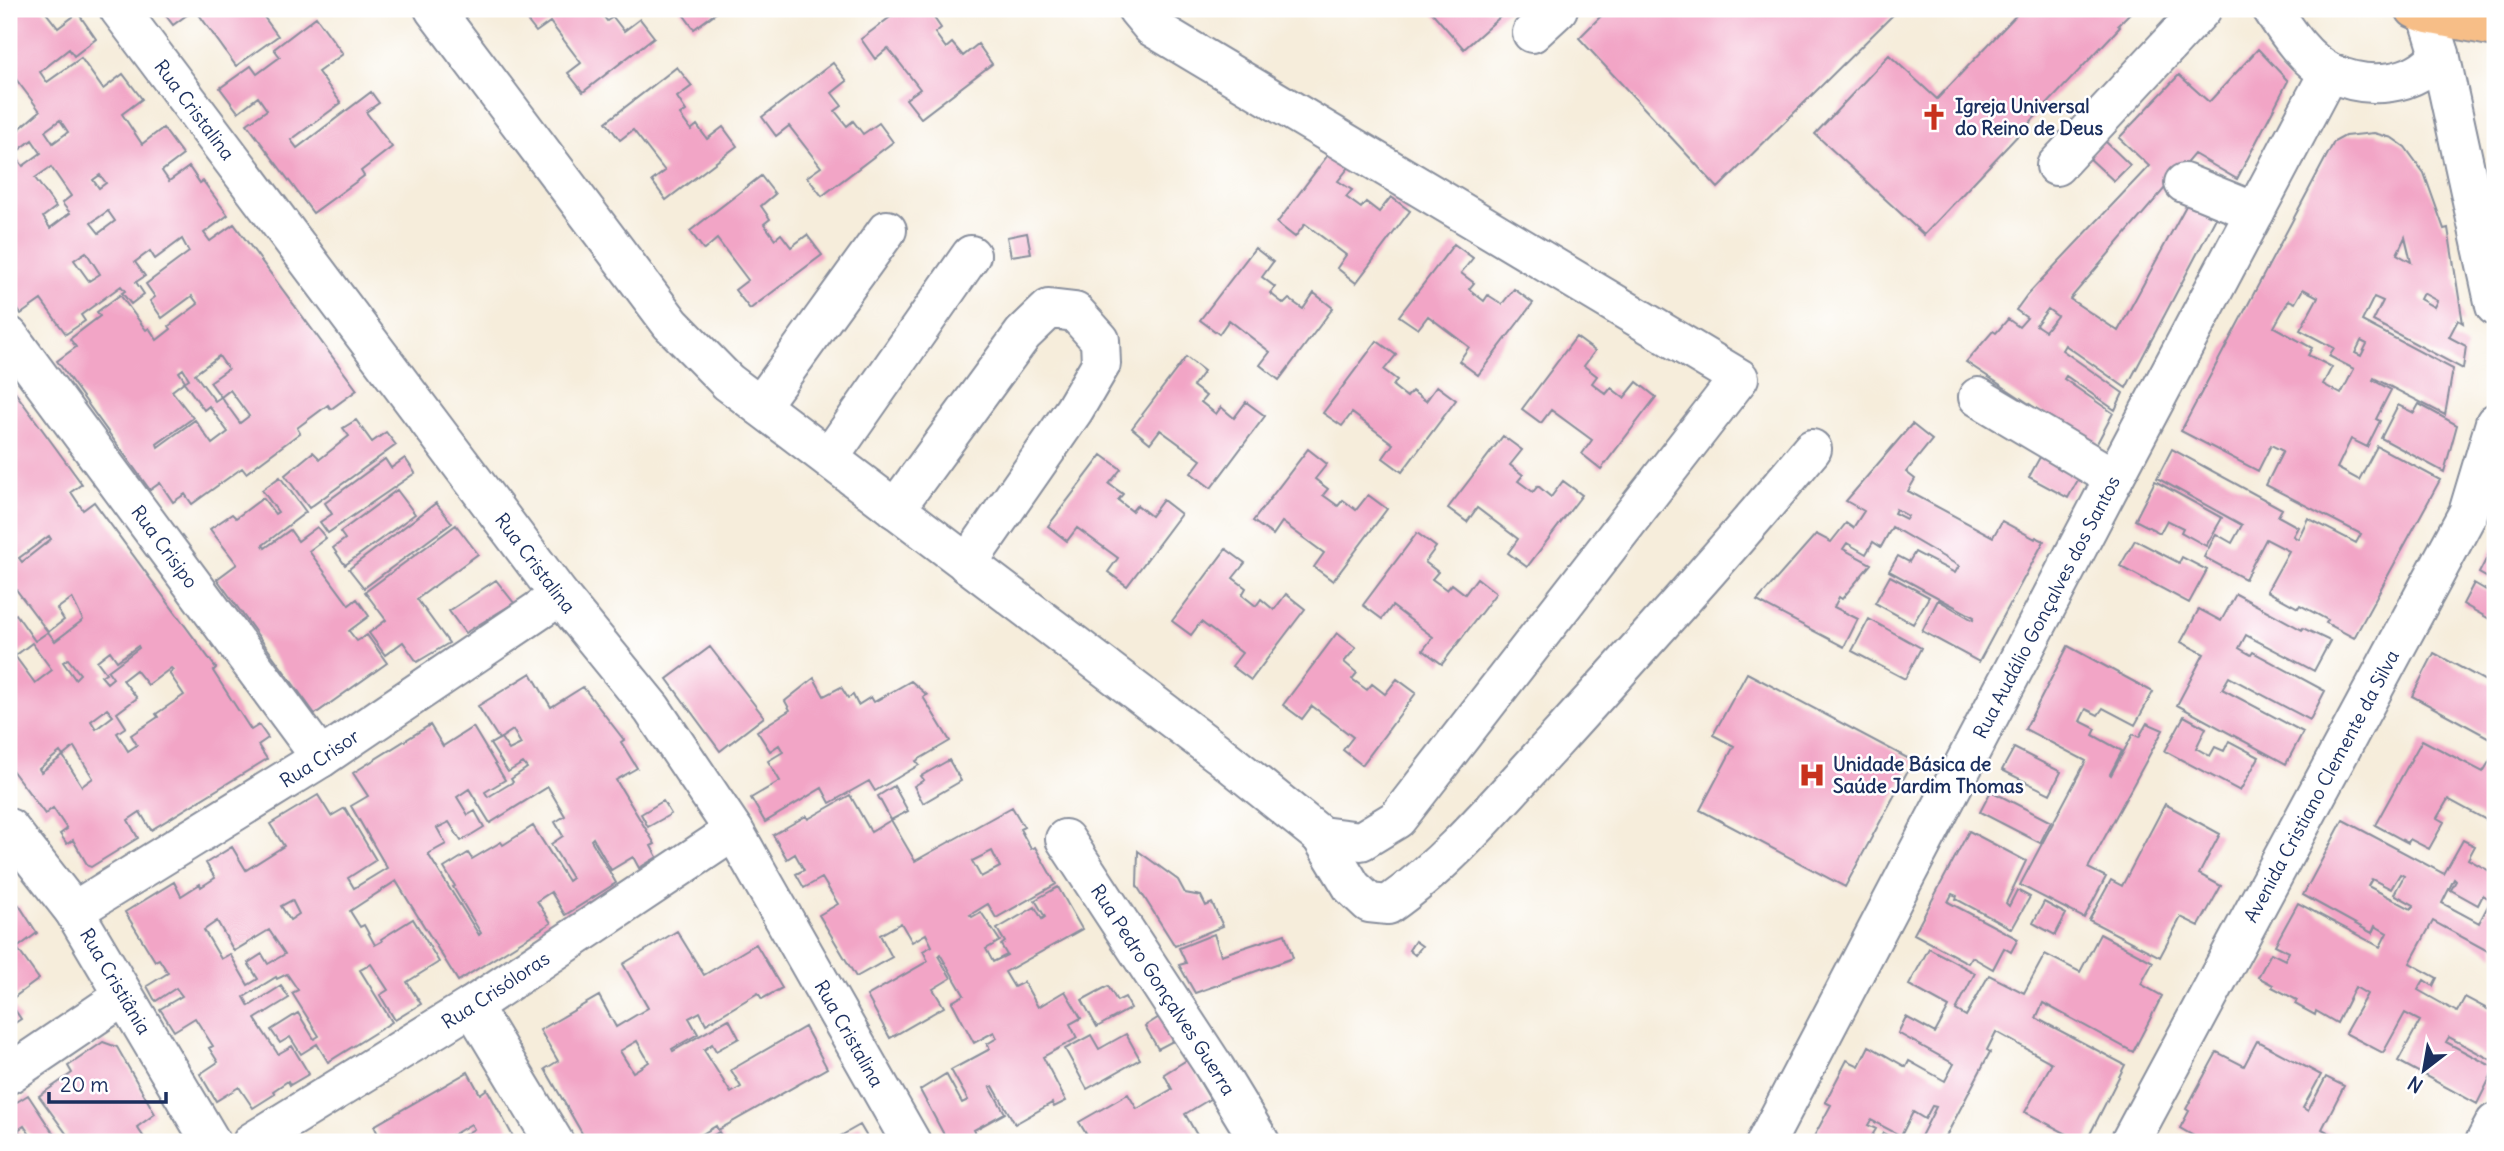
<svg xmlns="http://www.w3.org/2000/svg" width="2504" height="1151" viewBox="0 0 2504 1151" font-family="Delius,sans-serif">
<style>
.building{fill:#f2a5c6;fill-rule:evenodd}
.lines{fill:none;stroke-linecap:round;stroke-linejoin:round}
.minor-casing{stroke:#888e9c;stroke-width:42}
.major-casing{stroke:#888e9c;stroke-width:42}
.minor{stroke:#fff;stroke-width:38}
.major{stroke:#f7be87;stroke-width:38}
.labels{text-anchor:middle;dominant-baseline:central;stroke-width:5;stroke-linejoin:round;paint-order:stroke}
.poi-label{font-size:19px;font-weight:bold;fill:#1b2f5e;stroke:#fff;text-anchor:start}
.street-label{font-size:19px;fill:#1b2f5e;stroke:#fff}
</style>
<rect width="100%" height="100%" fill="#fff"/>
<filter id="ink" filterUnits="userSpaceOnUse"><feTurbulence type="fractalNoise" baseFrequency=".0143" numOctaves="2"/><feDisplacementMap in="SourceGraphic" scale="14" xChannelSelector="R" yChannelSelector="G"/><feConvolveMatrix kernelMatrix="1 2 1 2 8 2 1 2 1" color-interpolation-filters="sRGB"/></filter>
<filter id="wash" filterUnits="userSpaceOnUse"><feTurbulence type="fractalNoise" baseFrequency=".00686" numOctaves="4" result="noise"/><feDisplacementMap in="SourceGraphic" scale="28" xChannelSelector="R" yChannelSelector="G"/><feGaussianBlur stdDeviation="1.57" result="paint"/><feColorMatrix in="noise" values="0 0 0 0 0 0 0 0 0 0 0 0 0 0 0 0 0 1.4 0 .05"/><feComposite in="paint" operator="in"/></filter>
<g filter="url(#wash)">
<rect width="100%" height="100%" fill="#f6eddb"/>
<g id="blocks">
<path class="building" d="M9,9H43L58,28L78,13L96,39L74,56L69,49L40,72L44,78L47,82L81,58L103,89L123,74L142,99L122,114L142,144L163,128L183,155L162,171L169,181L189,167L200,183L203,181L228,215L204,233L210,241L234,224L357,390L331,409L328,405L297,428L300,433L246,473L242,468L192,504L185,494L173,502L160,483L150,490L57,361L76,347L70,339L100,316L97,312L120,295L146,330L149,328L157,340L171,329L169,326L198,304L192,296L162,318L150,301L155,297L146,284L189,252L182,239L155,259L150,251L135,262L145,276L136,282L144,294L131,304L122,293L125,291L121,286L81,315L85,321L66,334L41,300L21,314L9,298V153L11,156L14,154L23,166L41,153L32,140L19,150L10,137L40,111L9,70ZM60,120L68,132L53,143L45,131ZM51,167L71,196L62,203L70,213L50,228L43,217L56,207L35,178ZM100,175L106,183L99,188L93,180ZM108,211L115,221L99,233L91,223ZM86,252L100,274L89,281L74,260ZM219,356L228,369L210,382L221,397L230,390L249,416L240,423L221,397L215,401L195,374ZM183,369L189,379L184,382L204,410L209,406L228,432L212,444L195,420L158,447L157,444L193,418L172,391L185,381L179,372Z
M161,9H258L278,36L236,66L195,9L173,25Z
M529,9H598L607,21L613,17L624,31L640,19L654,37L583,92L568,73L581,63L550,22L536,32L522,14Z
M681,9H721L694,29L680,10Z
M901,9H940L932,15L941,28L935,33L946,48L952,43L963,56L978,44L992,64L921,118L906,99L920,89L888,48L875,59L861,39Z
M1429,9H1509L1464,49Z
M1608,9H1899L1718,188L1579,38Z
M2022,9H2134L2118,25L2120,27L1924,235L1815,134L1889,55L1937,99Z
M316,17L343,54L318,72L341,103L291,140L297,148L371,92L379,103L366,112L392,147L361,171L364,176L313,213L247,124L267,110L258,97L238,112L220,88L251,66L257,74L280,57L274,49Z
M2258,49L2288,81L2237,179L2194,154L2070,299L2118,331L2188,202L2216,218L2126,388L2065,345L2062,350L2123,393L2115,410L2066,376L2064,379L2113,413L2093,451L2058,423L1966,362L1993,331L1996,333L2008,319L2019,327L2027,318L2016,310L2027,295L2149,166L2119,138L2179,75L2209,102ZM2048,309L2057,316L2045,331L2036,325Z
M833,63L847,81L832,93L842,106L835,111L847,126L853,121L863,134L879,123L893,142L822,196L807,177L821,167L789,126L776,136L762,117Z
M677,67L692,86L677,97L686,111L680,115L691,130L697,125L707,139L723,127L737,146L666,200L652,181L665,171L633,130L620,140L606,122Z
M2374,133L2392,138L2405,147L2424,173L2444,229L2448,228L2463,323L2458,320L2449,337L2466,346L2463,369L2373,321L2383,301L2374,297L2362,321L2453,369L2445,415L2374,378L2373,380L2391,390L2376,419L2380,421L2367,447L2351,439L2337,468L2359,480L2377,446L2440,480L2354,638L2326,623L2328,620L2300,605L2298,608L2267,591L2289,551L2266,539L2245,579L2204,557L2216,534L2232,543L2242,525L2157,478L2172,449L2282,509L2278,516L2298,527L2293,536L2298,539L2308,518L2356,543L2361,534L2266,485L2283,451L2271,445L2258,471L2181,431L2334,142L2345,136ZM2405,237L2411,262L2397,254ZM2303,289L2318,297L2300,330L2334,348L2329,356L2354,369L2341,394L2323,384L2332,367L2308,355L2312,348L2274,327L2289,300L2295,303ZM2423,293L2437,301L2434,307L2420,299ZM2361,341L2367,344L2361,356L2355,353Z
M2104,140L2130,165L2114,181L2088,157Z
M1331,151L1350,166L1338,181L1352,190L1346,197L1361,208L1366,202L1379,212L1391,197L1410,211L1356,283L1337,268L1346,255L1305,224L1295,237L1277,223Z
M761,176L775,194L761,206L770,219L764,224L775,239L781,234L791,247L807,235L822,255L750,309L735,290L748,280L717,239L704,250L690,231Z
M1027,233L1031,253L1011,256L1007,237Z
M1454,244L1473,258L1461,273L1474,283L1469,289L1484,301L1488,295L1502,304L1514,289L1533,303L1478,375L1459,361L1469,347L1428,316L1418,329L1399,316Z
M1255,248L1273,262L1262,277L1275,287L1270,293L1284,304L1289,299L1303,309L1314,293L1333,308L1279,380L1260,365L1270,352L1229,320L1219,334L1200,320Z
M1576,337L1595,351L1584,366L1597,376L1592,383L1606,394L1611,388L1624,398L1637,382L1656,397L1601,469L1582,454L1592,440L1551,410L1541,423L1522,409Z
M1377,341L1396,355L1384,370L1397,380L1393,386L1407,397L1412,391L1426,401L1437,386L1456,400L1402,472L1383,458L1393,444L1352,413L1342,426L1323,413Z
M1186,357L1204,371L1193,386L1206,396L1201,402L1216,414L1221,407L1234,418L1246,402L1265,416L1211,488L1191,473L1201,460L1160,430L1150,443L1132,428Z
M9,384L82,484L71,492L83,510L94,502L216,668L213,671L251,730L259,725L268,738L258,745L267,759L151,830L140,812L128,820L138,838L91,867L88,866L73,840L67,844L60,834L67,829L53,808L45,814L9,766V610L13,616L16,614L35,641L48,632L55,641L83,620L72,598L57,609L64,620L48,632L9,580ZM49,536L51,539L22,562L19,558ZM32,643L52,670L35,683L15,656ZM138,646L139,648L108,671L113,678L107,683L101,676L106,673L97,661L110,651L117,661ZM68,659L80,674L75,679L63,662ZM171,668L173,670L169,673L184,695L156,714L158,717L131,735L137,745L128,751L117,733L126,727L117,713L137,698L123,680L136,670L148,685ZM107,709L113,716L96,729L91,721ZM74,747L93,778L82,786L63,756L41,772L39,769L60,752L63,756Z
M2419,404L2457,425L2444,472L2381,438L2398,405L2414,413Z
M356,420L372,442L386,432L396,445L309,508L285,475L313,452L320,459L349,436L343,428Z
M1912,424L1932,440L1906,472L1915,479L1908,491L1993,537L2002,521L2035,539L2036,537L2044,541L1979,662L1922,631L1938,600L1973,620L1974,617L1889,571L1898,556L1909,562L1915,552L1955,573L1959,566L1892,527L1881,547L1873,542L1866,554L1847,543L1843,549L1871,564L1842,599L1839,597L1834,607L1858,619L1844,647L1757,601L1816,534L1831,542L1846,523L1853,528L1864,511L1846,501ZM1896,509L1908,516L1906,519L1894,513Z
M1503,436L1522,450L1510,465L1523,475L1518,481L1533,492L1538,486L1551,497L1563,481L1582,495L1527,567L1508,553L1518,539L1477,508L1467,522L1448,508Z
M1308,449L1327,464L1315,479L1328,489L1323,495L1338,506L1343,500L1356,510L1368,495L1387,509L1333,581L1314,567L1324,553L1282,522L1273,535L1253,521Z
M1102,455L1121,469L1109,484L1123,494L1118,500L1132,511L1137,505L1151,516L1163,500L1181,514L1127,586L1108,572L1118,558L1077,528L1067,541L1048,526Z
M2040,457L2079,478L2068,498L2029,477Z
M405,458L415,473L328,533L320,522L332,514L325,503L385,459L391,468Z
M280,477L306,512L263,545L265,548L290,530L298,541L317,527L326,538L309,551L349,605L357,599L369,616L349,631L357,641L367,635L387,663L315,714L217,579L237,564L210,529L232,514L236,518L263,498L275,514L278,512L262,490Z
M2155,481L2222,518L2206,546L2181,532L2183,528L2167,520L2160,533L2135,520Z
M397,490L415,514L345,565L333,548L345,539L340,532Z
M436,503L452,523L364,588L349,569Z
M456,525L478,554L417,599L449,643L417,662L403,642L385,655L369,633L386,620L365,592Z
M1417,533L1436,547L1425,562L1438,572L1432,579L1447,590L1452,584L1465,594L1477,578L1496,593L1442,664L1423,650L1433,637L1392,606L1382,619L1363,605Z
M2135,540L2179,563L2182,557L2207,570L2189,603L2120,566Z
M2495,542V582L2479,573Z
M1226,549L1245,563L1233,578L1246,588L1242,595L1256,606L1261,599L1274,610L1286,594L1305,609L1251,680L1232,666L1242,653L1201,622L1191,635L1172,621Z
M1890,576L1929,597L1913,624L1875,603Z
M496,580L514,603L465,633L449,611Z
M2474,583L2493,594L2495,590V622L2463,604Z
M2236,594L2302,630L2303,628L2330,641L2314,671L2246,635L2239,648L2251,655L2253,652L2325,691L2310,720L2229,677L2222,689L2303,732L2286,764L2177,705L2204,654L2181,642L2199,609L2221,621Z
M1869,619L1921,648L1905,679L1852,651Z
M1337,633L1356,648L1344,662L1357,673L1352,679L1367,690L1372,684L1385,694L1397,679L1416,693L1362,765L1343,750L1353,737L1312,706L1302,719L1283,705Z
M2068,646L2153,692L2135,725L2103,708L2098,715L2086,709L2080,721L2096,729L2093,735L2122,751L2110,774L2111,775L2133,734L2139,737L2147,723L2163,730L2088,868L2106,877L2084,918L2020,885L2086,761L2025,729Z
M710,647L764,717L720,751L667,679Z
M2434,653L2495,686V741L2412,696Z
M531,673L551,707L583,687L624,740L621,742L637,768L616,780L655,844L651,846L657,857L639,868L633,857L611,870L593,838L591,840L616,883L565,915L551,892L537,901L551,923L458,981L396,881L350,911L360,927L364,925L375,945L382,941L381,939L413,919L439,962L407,982L421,1004L395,1020L380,995L388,990L371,964L360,970L392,1022L328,1062L317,1044L301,1054L290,1037L280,1043L271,1030L298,1013L314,1039L319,1036L292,993L298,990L287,974L277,979L276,977L244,997L249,1006L281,986L289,998L255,1019L278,1054L292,1046L309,1074L290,1085L288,1081L273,1091L275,1094L253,1108L239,1087L216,1101L200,1074L218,1062L209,1048L213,1046L195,1018L174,1031L160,1009L182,996L176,988L156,1001L154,999L147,986L168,973L159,959L155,961L125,912L174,882L181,896L200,884L201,887L215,878L206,863L232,847L246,870L284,846L270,824L318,795L331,816L345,808L376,860L348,878L354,888L387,868L351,806L368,796L353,773L430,725L443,746L473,727L505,780L485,792L488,797L513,782L511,779L527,768L523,763L508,772L490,744L501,738L499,739L478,706ZM513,730L521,744L509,750L501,738ZM548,787L565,816L555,822L563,836L551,844L572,878L568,881L533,826L503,845L501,842L472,859L468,853L444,868L455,886L453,887L481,933L479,935L428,854L446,844L437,828L449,822L461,841L484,827L475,811L468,815L457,797L469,789L490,823ZM292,900L299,914L290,920L281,906ZM217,921L234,951L269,930L285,954L268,964L262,954L248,963L258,979L248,985L230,954L221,959L204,930Z
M1747,673L1913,761L1845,887L1700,810L1734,746L1713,735Z
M814,678L824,696L841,687L848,698L853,695L858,705L871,697L874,702L911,681L927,695L923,697L950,741L916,761L919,765L875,791L869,781L830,803L822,788L765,822L751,798L780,781L768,761L783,752L779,745L770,751L757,731L790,710L785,701Z
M2184,716L2206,728L2196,748L2210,756L2215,747L2224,751L2229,741L2259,757L2240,791L2165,751Z
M2422,740L2483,772L2495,752V808L2488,821L2448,799L2437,818L2444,822L2429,849L2410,839L2408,843L2375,825Z
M2014,748L2061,772L2050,794L2002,770Z
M949,760L961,781L923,803L914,786L924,780L921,776Z
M894,786L908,811L891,820L915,861L1012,807L1024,827L1020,829L1031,849L1035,847L1056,884L996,918L988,904L970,915L972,917L981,912L1000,941L986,949L993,962L1007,955L1001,945L1005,942L997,929L1035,907L1042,919L1045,917L1035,900L1058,887L1082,929L1005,972L1014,987L1024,982L1038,1007L1065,991L1081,1018L1070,1024L1077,1038L1043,1057L1066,1101L1054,1107L1052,1103L1015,1124L993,1086L990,1087L1005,1113L974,1130L981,1142H948L920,1090L946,1074L962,1103L968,1100L951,1070L990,1049L987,1044L997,1038L994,1032L974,1043L952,1002L964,995L940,954L938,956L951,978L933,989L944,1007L890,1038L867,996L928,961L923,951L932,946L926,934L912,942L901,923L880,935L892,957L856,977L819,915L838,904L822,878L804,888L796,874L804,870L795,854L787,859L773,835L806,816L808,819L850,795L871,832L891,820L878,796ZM992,851L1000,867L981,877L972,861Z
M1991,791L2051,822L2040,843L1980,812Z
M663,801L671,814L648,827L641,814Z
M2165,804L2220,834L2199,874L2221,886L2199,926L2181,917L2160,957L2089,920L2111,880L2122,886Z
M2343,820L2444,874L2463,840L2475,846L2468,859L2495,874V955L2433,921L2410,963L2437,978L2433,986L2424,980L2418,990L2457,1012L2465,997L2495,1013V1062L2449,1037L2446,1042L2495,1068L2477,1104L2398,1061L2420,1021L2405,1013L2383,1053L2345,1033L2367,994L2355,987L2337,1023L2316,1011L2315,1015L2295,1004L2297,1000L2272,987L2273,985L2258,977L2271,953L2285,960L2289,952L2275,945L2298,903L2380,947L2387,933L2375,926L2372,933L2303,895ZM2400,874L2404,876L2394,894L2414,905L2411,909L2368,886L2372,879L2391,889ZM2454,879L2456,881L2451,890L2478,905L2483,895L2491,900L2479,923L2442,903Z
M1969,831L2026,861L2006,903L2009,906L2017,890L2030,897L2012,929L1956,899L1957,896L1952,894L1948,902L2018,939L2011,952L2004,948L1993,969L1972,957L1968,963L1914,934Z
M1138,851L1178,880L1185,893L1201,896L1206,906L1212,903L1223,926L1175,946L1137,886Z
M2044,902L2066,914L2055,935L2033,923Z
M19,905L37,933L17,948L39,979L9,1001L21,1019L9,1027V912Z
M677,931L704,975L756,944L782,988L762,999L758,993L706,1024L700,1012L689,1018L698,1034L672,1049L673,1051L729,1019L739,1038L716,1051L712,1044L704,1050L731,1093L741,1087L731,1070L805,1027L827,1068L718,1130L716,1126L689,1142H587L545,1069L558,1061L540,1030L599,996L616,1027L648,1008L623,964ZM637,1041L649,1062L633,1072L620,1051Z
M1214,934L1221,955L1285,934L1293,958L1195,993L1179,965L1186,963L1179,948Z
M2100,934L2153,962L2141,984L2162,996L2133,1052L2043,1003L2036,1018L2125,1065L2086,1142H2082L2025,1112L2052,1063L1996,1032L1987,1050L1990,1052L1943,1142H1918L1936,1107L1932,1106L1925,1119L1913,1112L1901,1136L1871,1120L1868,1125L1876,1129L1868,1142H1811L1831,1105L1825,1102L1847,1060L1859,1066L1869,1046L1906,1067L1909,1061L1945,1081L1954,1064L1898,1033L1906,1017L1935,1033L1949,1007L1909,985L1929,948L1975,973L1956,1010L1966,1016L1989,975L2024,993L2045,954L2080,972Z
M1415,941L1422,946L1415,955L1409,950Z
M1108,986L1117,1001L1125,997L1131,1008L1097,1027L1082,1000Z
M1161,1016L1175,1040L1158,1049L1145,1026Z
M1126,1034L1140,1059L1087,1089L1065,1049L1091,1035L1099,1049Z
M2257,1041L2321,1075L2303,1108L2308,1111L2326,1077L2344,1086L2322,1129L2346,1142H2197L2199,1139L2180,1128L2189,1111L2186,1109L2217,1052L2244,1066Z
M103,1042L117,1047L155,1114L137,1127L147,1142H35L24,1126L18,1130L26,1142H9V1107L28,1095L59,1142L68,1136L39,1096L72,1073L68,1066Z
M1187,1060L1210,1099L1185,1114L1201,1142H1091L1079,1122L1128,1094L1137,1109L1172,1089L1164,1074Z
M468,1072L480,1094L487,1089L515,1140L511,1142H452L474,1129L471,1124L441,1142H382L374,1126Z
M860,1125L870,1142H830Z
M719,1132L725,1142H700Z
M1883,1133L1901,1142H1878Z"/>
</g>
</g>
<g filter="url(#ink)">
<use href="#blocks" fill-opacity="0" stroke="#888e9c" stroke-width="2"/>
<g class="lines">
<defs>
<g id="minor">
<path id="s1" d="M119,9L560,596L652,709L734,831L911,1142"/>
<path d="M434,9L671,324L728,382L1219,754L1321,836L1361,841L1397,819L1739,378L1152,27L1137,9"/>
<path d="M2272,9C2287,32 2305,60 2331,73C2368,90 2414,87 2440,54"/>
<path d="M2426,9L2440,54L2495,306"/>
<path d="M1532,33L1558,9"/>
<path d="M2056,166L2202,9"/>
<path d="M2184,183L2255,212"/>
<path id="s2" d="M9,336L321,758"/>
<path d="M1978,397L2114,478"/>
<path d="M760,406L887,230"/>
<path d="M829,458L971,255"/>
<path d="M895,509L1023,334L1049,309L1075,312L1100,340L1101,364L1074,410L967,564"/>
<path id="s3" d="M9,828L74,911L211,1142"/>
<path d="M1321,836L1352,887L1369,903L1388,905C1451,861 1503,797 1555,741C1642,645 1729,549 1812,449"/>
<path id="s4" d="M1065,839L1215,1068L1260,1142"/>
<path id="s5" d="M74,911L321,758L560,596"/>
<path d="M472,1006L554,1142"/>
<path d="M9,1074L124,996"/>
<path id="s6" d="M252,1142L472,1006L734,831"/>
<path id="s7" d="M1766,1142L2114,478L2329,72"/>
<path id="s8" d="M2130,1142L2468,513L2495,423"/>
<path d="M2485,1142L2495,1123"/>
</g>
<path id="major" d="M2415,9L2428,14L2495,27"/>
</defs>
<use href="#minor" class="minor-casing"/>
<use href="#major" class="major-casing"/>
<use href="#minor" class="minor"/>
<use href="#major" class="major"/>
</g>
</g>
<defs>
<symbol id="church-bare" viewBox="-9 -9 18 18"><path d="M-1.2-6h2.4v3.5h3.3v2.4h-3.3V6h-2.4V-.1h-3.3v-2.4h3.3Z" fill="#c8321e" stroke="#fff" stroke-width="2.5" paint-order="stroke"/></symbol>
<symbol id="hospital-bare" viewBox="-9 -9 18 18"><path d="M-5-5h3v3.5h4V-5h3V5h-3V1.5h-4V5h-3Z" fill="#c8321e" stroke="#fff" stroke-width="2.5" paint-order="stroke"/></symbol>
</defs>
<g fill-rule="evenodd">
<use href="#church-bare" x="1915" y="98" width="38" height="38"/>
<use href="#hospital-bare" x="1793" y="756" width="38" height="38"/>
</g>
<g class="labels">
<g class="poi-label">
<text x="1955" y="106">Igreja Universal<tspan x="1955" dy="22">do Reino de Deus</tspan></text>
<text x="1833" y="764">Unidade Básica de<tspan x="1833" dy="22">Saúde Jardim Thomas</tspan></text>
</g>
<g class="street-label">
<text stroke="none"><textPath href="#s1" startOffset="126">Rua Cristalina</textPath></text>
<text stroke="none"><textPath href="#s2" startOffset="262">Rua Crisipo</textPath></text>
<text stroke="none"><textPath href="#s1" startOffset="693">Rua Cristalina</textPath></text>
<text stroke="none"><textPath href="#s7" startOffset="604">Rua Audálio Gonçalves dos Santos</textPath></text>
<text stroke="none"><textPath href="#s5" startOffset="289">Rua Crisor</textPath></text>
<text stroke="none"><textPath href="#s8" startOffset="404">Avenida Cristiano Clemente da Silva</textPath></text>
<text stroke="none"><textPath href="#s3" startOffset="187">Rua Cristiânia</textPath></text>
<text stroke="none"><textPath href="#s6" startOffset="287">Rua Crisóloras</textPath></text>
<text stroke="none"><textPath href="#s4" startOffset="180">Rua Pedro Gonçalves Guerra</textPath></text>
<text stroke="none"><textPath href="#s1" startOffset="1260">Rua Cristalina</textPath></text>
</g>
</g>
<rect width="2504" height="1151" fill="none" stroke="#fff" stroke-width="35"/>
<g transform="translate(2424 1070) rotate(211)" stroke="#ffffff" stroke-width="5" paint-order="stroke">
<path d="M0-5L12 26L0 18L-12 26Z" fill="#1b2f5e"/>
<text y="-10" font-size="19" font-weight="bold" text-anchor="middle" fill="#1b2f5e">N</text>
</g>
<path d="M49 1092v10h117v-10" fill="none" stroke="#1b2f5e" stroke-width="3.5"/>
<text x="60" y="1092" font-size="21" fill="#1b2f5e" stroke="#ffffff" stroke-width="5" paint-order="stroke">20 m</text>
</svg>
